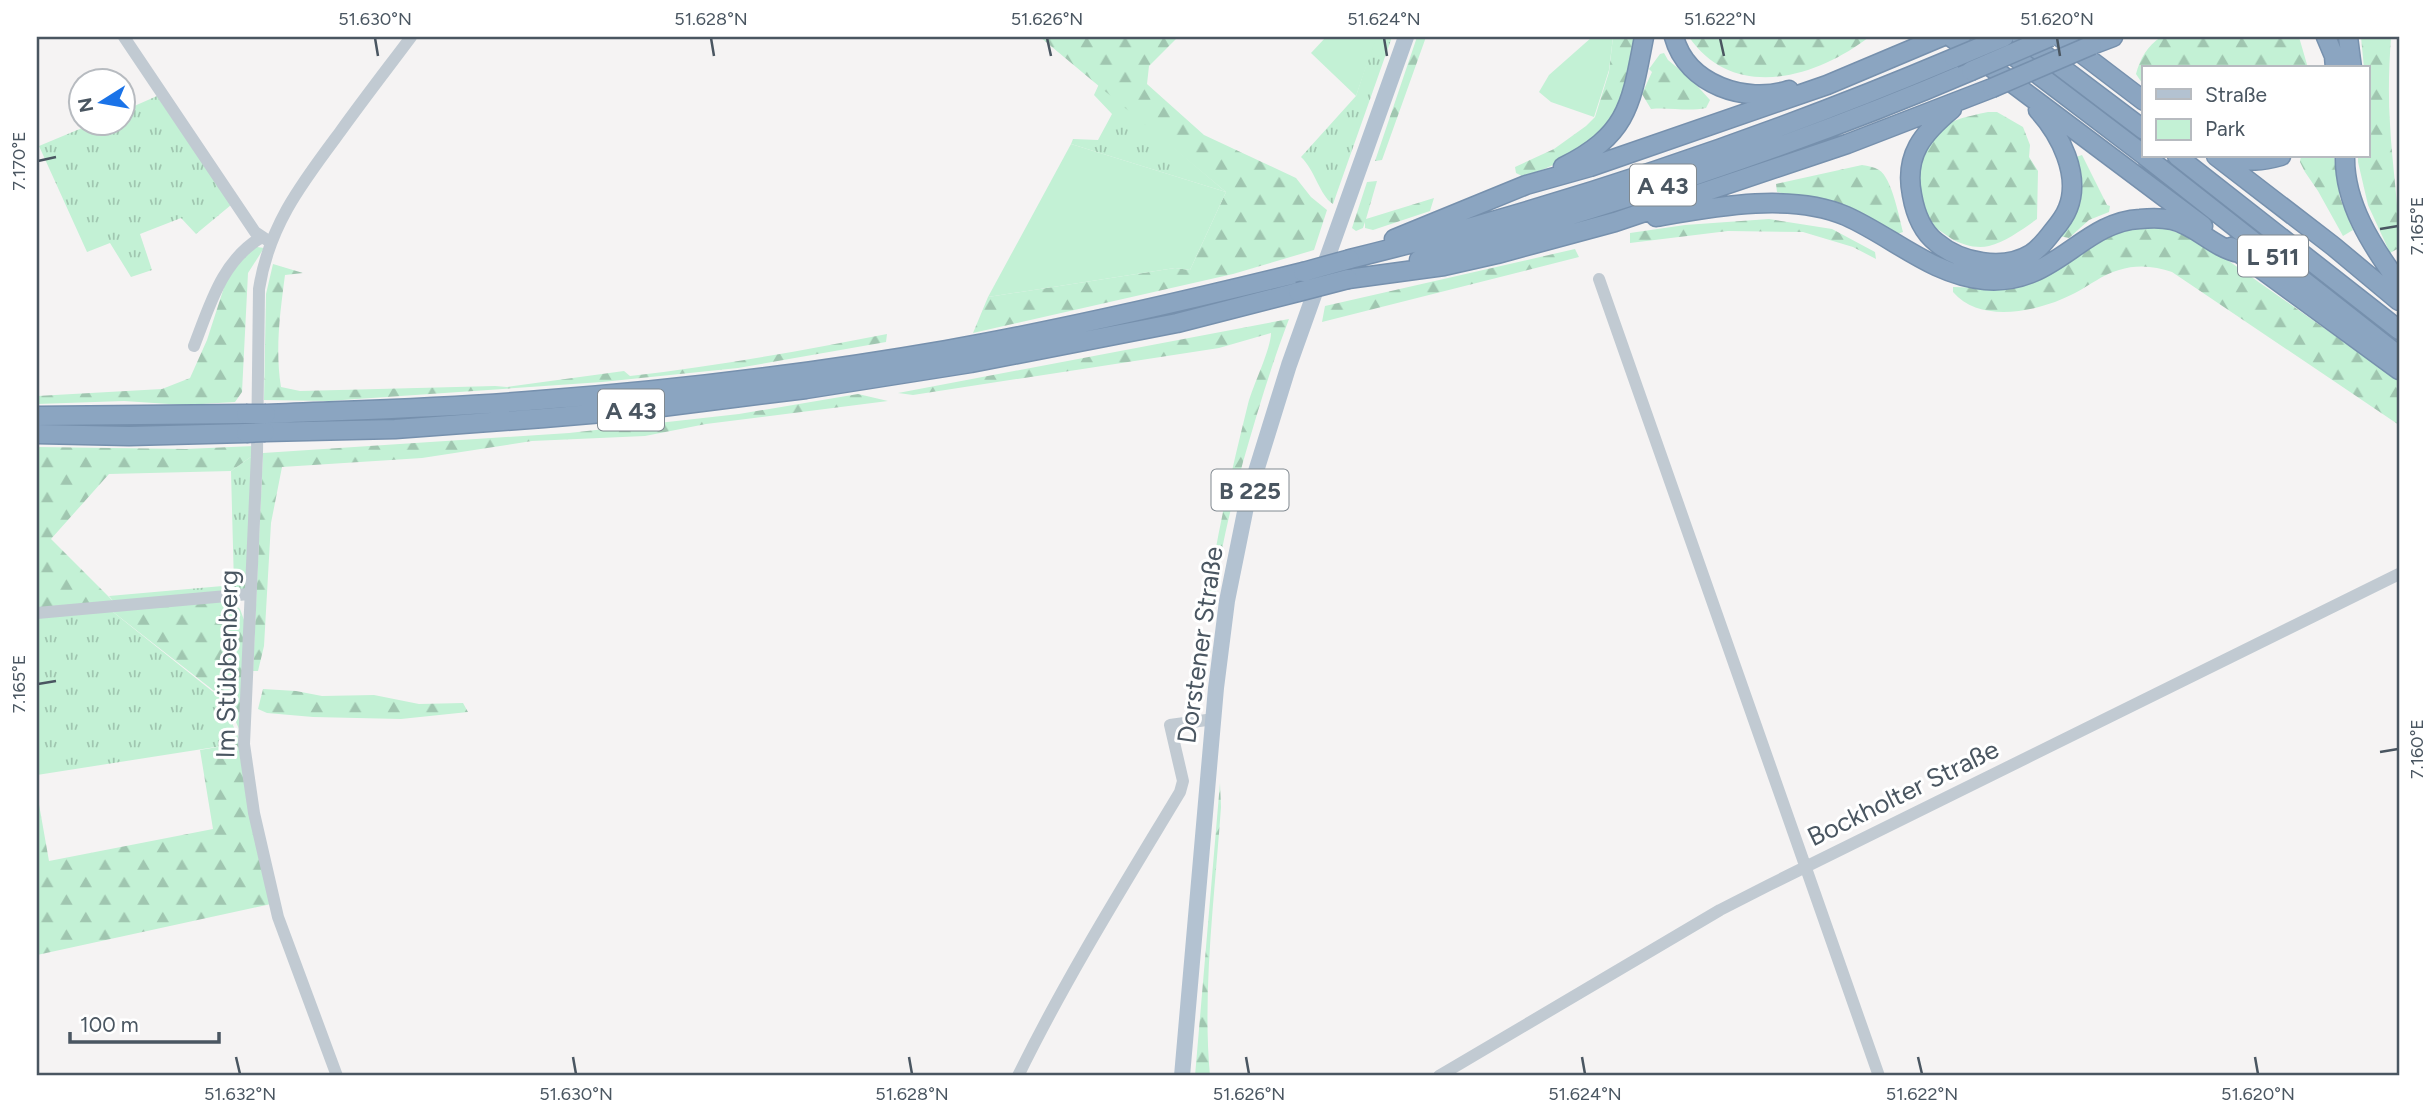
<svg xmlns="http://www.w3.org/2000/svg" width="2436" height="1113" viewBox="0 0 2436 1113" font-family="Figtree,sans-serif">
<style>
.grass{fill:url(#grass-tufts)}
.forest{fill:url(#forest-firs)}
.green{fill:#c3f1d5}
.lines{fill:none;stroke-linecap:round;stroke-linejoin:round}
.highway-casing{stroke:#7690ad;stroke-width:21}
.minor{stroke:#c1cad2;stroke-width:12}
.major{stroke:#b3c2d1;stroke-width:16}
.highway{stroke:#8ba5c1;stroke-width:18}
.highway-bridge-casing{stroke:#7690ad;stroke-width:21;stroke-linecap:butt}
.highway-bridge{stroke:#8ba5c1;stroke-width:18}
.ticks{fill:none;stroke:#4a5661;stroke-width:2.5}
.labels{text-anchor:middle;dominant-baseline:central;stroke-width:6;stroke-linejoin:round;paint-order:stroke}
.shield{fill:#fff;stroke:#808990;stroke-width:2}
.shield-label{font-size:24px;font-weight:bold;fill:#4a5661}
.street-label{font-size:26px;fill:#4a5661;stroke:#fff}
.neatline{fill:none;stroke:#4a5661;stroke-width:2.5}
.ticks-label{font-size:18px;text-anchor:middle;fill:#4a5661}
</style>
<defs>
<pattern id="grass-tufts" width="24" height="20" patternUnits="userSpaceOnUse" patternTransform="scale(1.75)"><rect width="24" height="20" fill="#c3f1d5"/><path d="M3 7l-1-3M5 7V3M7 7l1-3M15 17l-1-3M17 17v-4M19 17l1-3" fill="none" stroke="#a0c6b0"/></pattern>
<pattern id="forest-firs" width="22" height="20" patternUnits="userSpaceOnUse" patternTransform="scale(1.75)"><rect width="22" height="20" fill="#c3f1d5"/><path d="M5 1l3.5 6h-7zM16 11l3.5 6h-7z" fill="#a0c6b0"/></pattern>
</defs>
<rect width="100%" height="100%" fill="#f5f3f3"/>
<path class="grass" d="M1373,37H1392L1333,204C1320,196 1315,170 1301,157L1356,96L1374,41Z
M1099,84L1226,192L1071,144L1073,139L1098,140L1112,114L1094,95Z
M157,96L231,205L196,234L181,218L140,234L152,270L131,277L110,243L87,252L39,146L94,123L122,122L123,111Z
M255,454L247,591L114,602L109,596L234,585L231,471Z
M108,608L217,695L222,701L241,743L37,775V616Z"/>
<path class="forest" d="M1040,37H1178L1149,66L1147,84L1204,135L1296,178L1311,197L1327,210L1314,250L1233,274L973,333L988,297L1175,268L1190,270L1226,192Z
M1417,37H1426L1382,160L1375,161Z
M1613,37H1636C1630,67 1622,115 1598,136C1592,142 1583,147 1576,152C1559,163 1543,171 1522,176L1516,173L1515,167L1554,149L1586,126L1595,117L1609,72Z
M1689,37H1869C1816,78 1734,102 1689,37Z
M2161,37H2299L2308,68H2144V84L2142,83L2136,74C2140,59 2147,46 2161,37Z
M2361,37H2391C2389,66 2388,94 2390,124C2392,165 2399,206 2399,248L2390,253L2368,205L2358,162V156H2368V68H2364Z
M1664,53L1668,60L1691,79L1710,100L1706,108C1687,112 1670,107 1651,109L1642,94L1652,72L1649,69L1660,54Z
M1988,112H1997L2023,127L2030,145L2029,157L2038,171L2037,219C2023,229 2005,242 1989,246C1977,249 1963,245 1952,239C1944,233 1932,227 1927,218C1915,199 1918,158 1930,139C1941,121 1969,116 1988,112Z
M2082,155L2107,205L2110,206L2109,212L2089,220L2069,238L2059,236C2078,208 2086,192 2076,157Z
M2301,156H2334L2340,198L2353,230L2343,236L2318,191L2305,172L2300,162Z
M1862,165C1868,166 1874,167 1879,170C1892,178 1899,217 1903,232L1897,234L1815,199L1777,192L1776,184Z
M1377,181L1366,219L1434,198L1430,211L1373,230L1365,228V222L1363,228L1356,231L1352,228L1367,182Z
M1769,219L1832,229L1875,252L1876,259L1853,247L1803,232L1728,231L1630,243V233L1685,225Z
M2158,226L2199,240L2399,381V425L2172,272C2155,266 2137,264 2119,270C2102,275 2090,285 2075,293C2041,311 1981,325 1953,292V287L1988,288L2085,246L2119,229Z
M251,246L264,248L248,273L242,392L235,402L184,405L124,401L37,404V396L162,389L190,378L207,340L228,275Z
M1575,249L1579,257L1322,322L1325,306Z
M273,264L303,273L285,275C280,313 275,350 281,387L300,391L495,386L507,387L624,371L630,376C716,366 801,351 887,334L886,342L738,368L602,382L328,401L264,400L266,294Z
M1289,319C1271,366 1257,413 1243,462C1230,511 1218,557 1214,608L1206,611C1215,541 1231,473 1248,404C1253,385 1271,349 1271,333L1219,348L913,395L898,393Z
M858,394L888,401L706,424L645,436L532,441L422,458L282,467L271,523L264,646L258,671H253L263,453L569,433L739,414Z
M254,446L255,454L231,471L109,474L51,539L114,602L37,611V447L186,449Z
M230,601L240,609L244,620L242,736L227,701L108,608Z
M263,689L296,691L322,696L374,695L419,704L463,703L468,712L401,719L313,717L267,713L258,709Z
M241,743L271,904L37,955V793L49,861L213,829L200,750Z
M1220,783L1221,807C1215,894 1202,990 1210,1076H1195Z"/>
<path class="green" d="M1326,37H1373L1375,41L1356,96L1311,53Z
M1592,37H1613L1609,70L1594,117L1551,102L1539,92L1549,75Z
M1071,144L1226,192L1190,270L1175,268L988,297Z"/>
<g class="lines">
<defs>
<path id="highway" d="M1674,37C1687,85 1746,104 1789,90
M1951,37L2203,226
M1989,37L2144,155
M2021,37L2144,130
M2060,37L2144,101
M2326,37L2334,56L2335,68
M2348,37L2352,68
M2092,45L2113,37
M1952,109C1923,133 1904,155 1912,195C1915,212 1922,231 1936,242C1961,263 2003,271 2031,254C2040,248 2047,239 2053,231C2059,224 2065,216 2068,208C2081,175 2060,134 2038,110
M2145,156L2398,355
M2177,156L2399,330
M2216,156L2333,246L2399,301
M2230,156C2247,163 2263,161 2281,156
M2345,156C2344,203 2372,246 2399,283
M1563,167C1629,134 1631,104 1644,37
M1656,217C1713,207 1791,192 1846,216C1893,237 1932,275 1985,280C2055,286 2081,222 2140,219C2150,218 2163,218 2172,220C2197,226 2214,248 2239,253
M1394,239L1526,185L1590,167L1827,85L1941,37
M2231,247L2399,370
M1350,259C1398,247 1446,235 1493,221C1650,176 1805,121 1954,58
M1419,260C1606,207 1792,148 1971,71
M1348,279L1444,266L1497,254L1615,222L1847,144L1992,88
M266,414C358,410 450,408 541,400C676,390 813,373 946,350C1066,329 1185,301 1303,272
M37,416L246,414
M265,432L395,429L544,418L638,410L806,389L971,363L1177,323L1298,292
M37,434L129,436L246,433"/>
</defs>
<use href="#highway" class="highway-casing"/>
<path class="minor" d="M124,37L255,232L270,242
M1599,279L1879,1076
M194,346C210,305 222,260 262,237
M37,613L249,594
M337,1076L278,917L254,813L244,744L257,454L259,289C269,225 302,183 340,132C363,100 387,69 411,37
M1018,1076C1066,978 1124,885 1180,792L1183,781L1170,725L1214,719
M1439,1076L1720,910L1769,885L2399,574"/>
<path class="major" d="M1182,1076L1216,688L1227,601L1248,497L1289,365L1406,37"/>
<use href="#highway" class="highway"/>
<defs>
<path id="highway-bridge" d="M1954,58L2004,37
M1971,71L2050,37
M1992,88L2092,45
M1303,272L1350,259
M1298,292L1348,279
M246,414H266
M246,433L265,432"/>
</defs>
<use href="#highway-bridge" class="highway-bridge-casing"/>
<use href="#highway-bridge" class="highway-bridge"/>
</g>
<path class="ticks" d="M375,38L378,56M711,38L714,56M1047,38L1051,56M1384,38L1387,56M1720,38L1724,56M2057,38L2060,56M38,161L56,157M2380,229L2398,226M38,684L56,681M2380,752L2398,749M236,1057L240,1074M573,1057L576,1074M909,1057L912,1074M1246,1057L1249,1074M1582,1057L1585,1074M1918,1057L1922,1074M2255,1057L2258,1074"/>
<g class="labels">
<g class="shield">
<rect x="1630" y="164.5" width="66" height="41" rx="5"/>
<rect x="2238" y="235.5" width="70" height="41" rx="5"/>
<rect x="598" y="389.5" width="66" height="41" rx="5"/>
<rect x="1211.5" y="469.5" width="77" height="41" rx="5"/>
</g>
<g class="shield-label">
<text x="1663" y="185">A 43</text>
<text x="2273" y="256">L 511</text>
<text x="631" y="410">A 43</text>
<text x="1250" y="490">B 225</text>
</g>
<g class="street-label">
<text transform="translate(1200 645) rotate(-82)">Dorstener Straße</text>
<text transform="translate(227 664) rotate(-89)">Im Stübbenberg</text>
<text transform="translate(1903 793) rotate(-26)">Bockholter Straße</text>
</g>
</g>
<rect width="2436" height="1113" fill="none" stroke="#ffffff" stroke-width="77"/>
<rect x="2142" y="66" width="228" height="91" fill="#ffffff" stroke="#b7bbc0" stroke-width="2"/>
<rect x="2156" y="89" width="35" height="10" fill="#b3c2d1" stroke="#b7bbc0" stroke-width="2"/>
<text x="2205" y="102" font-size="21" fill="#4a5661">Straße</text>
<rect x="2156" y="119" width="35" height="21" fill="#c3f1d5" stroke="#b7bbc0" stroke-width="2"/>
<text x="2205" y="136" font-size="21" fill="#4a5661">Park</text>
<g transform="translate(102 102) rotate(259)"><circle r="33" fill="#ffffff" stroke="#b7bbc0" stroke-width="2"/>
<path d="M0-5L12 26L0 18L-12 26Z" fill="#1a73e8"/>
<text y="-10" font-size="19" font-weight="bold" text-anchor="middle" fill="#4a5661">N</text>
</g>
<path d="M70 1032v10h149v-10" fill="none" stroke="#4a5661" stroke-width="3.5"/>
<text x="80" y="1032" font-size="21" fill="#4a5661" stroke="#ffffff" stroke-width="5" paint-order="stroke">100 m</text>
<rect x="38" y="38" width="2360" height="1036" class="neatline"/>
<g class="ticks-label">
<text x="375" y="25">51.630°N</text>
<text x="711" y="25">51.628°N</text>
<text x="1047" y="25">51.626°N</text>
<text x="1384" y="25">51.624°N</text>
<text x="1720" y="25">51.622°N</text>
<text x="2057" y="25">51.620°N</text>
<text transform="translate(19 161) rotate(-90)" y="6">7.170°E</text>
<text transform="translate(2417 226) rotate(-90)" y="6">7.165°E</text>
<text transform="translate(19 684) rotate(-90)" y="6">7.165°E</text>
<text transform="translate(2417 749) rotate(-90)" y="6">7.160°E</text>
<text x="240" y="1100">51.632°N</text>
<text x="576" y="1100">51.630°N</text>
<text x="912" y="1100">51.628°N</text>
<text x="1249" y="1100">51.626°N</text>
<text x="1585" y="1100">51.624°N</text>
<text x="1922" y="1100">51.622°N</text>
<text x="2258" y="1100">51.620°N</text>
</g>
</svg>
